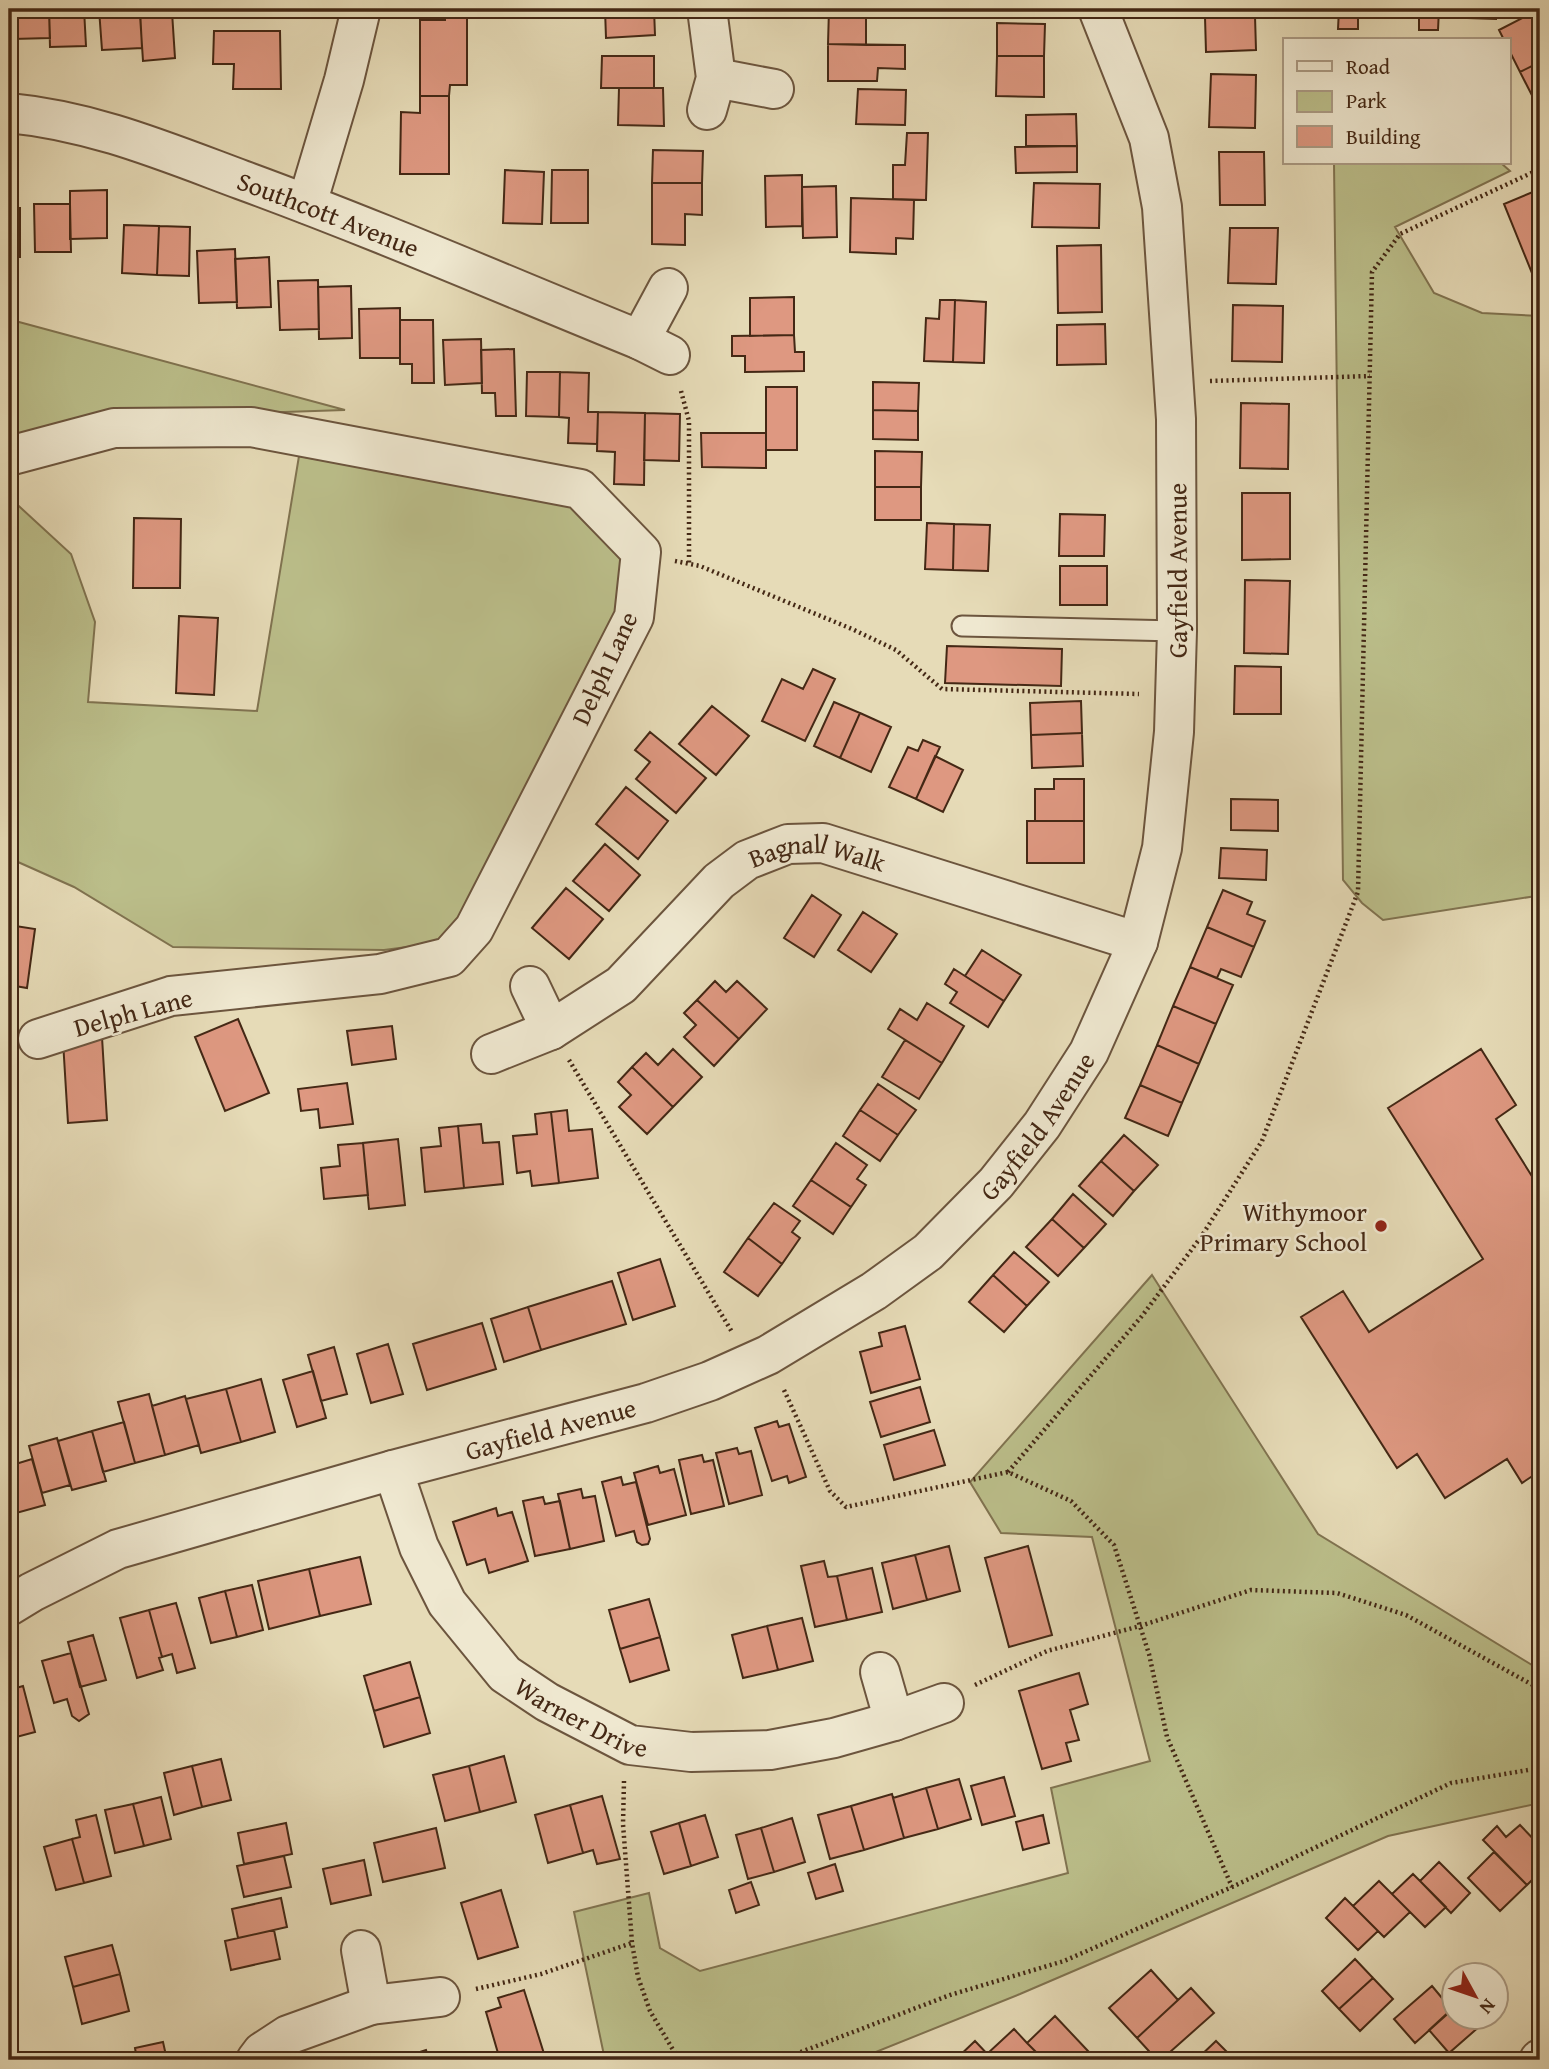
<svg xmlns="http://www.w3.org/2000/svg" width="1549" height="2069" viewBox="0 0 1549 2069" font-family="'Gentium Book Plus',serif">
<style>
.green{fill:#bbbe8a;stroke:#807350;stroke-width:2}
.building{fill:#de9881;stroke:#442815;stroke-width:2}
.lines{fill:none;stroke-linecap:round;stroke-linejoin:round}
.lane-casing{stroke:#6c553e;stroke-width:23}
.street-casing{stroke:#6c553e;stroke-width:42}
.path{stroke:#442815;stroke-width:4.5;stroke-dasharray:2 3.5;stroke-linecap:butt}
.lane{stroke:#efe8d0;stroke-width:19}
.street{stroke:#efe8d0;stroke-width:38}
.poi-dot{fill:#8f2418;stroke:#efe8d0;stroke-width:2.5}
.labels{text-anchor:middle;dominant-baseline:central;stroke-width:5;stroke-linejoin:round;paint-order:stroke}
.street-label{font-size:26px;fill:#442815;stroke:#efe8d0}
.poi-label{font-size:26px;fill:#442815;stroke:#efe8d0;text-anchor:end}
</style>
<rect width="100%" height="100%" fill="#e6dbb7"/>
<filter id="stains"><feTurbulence type="fractalNoise" baseFrequency=".00286" numOctaves="4"/><feColorMatrix values="0 0 0 0 .2 0 0 0 0 .09 0 0 0 0 .02 0 0 0 .5 -.17"/></filter>
<radialGradient id="worn" r=".72"><stop offset=".6" stop-color="#630" stop-opacity="0"/><stop offset="1" stop-color="#630" stop-opacity=".3"/></radialGradient>
<path class="green" d="M1334,163H1501L1510,171L1395,227L1434,293L1482,313L1540,316V899L1536,896L1383,920L1362,903L1343,880Z
M19,322L345,410L81,419L9,443V323Z
M299,456L582,507L628,556L618,608L446,942L384,950L173,947L74,887L9,858V497L71,554L95,622L88,702L257,711Z
M1152,1275L1318,1534L1540,1670V1803L1388,1836L1020,1994L856,2060H605L574,1912L649,1893L660,1948L700,1971L1068,1873L1051,1788L1150,1761L1092,1537L1001,1533L970,1482Z"/>
<path class="building" d="M12,9H49L50,38L13,39Z
M49,9H84L86,46L50,47Z
M99,9H140L142,48L102,50Z
M445,9H467V85H450L449,96H420V20H445Z
M605,9H654L655,35L606,38Z
M829,9H866V45L828,44Z
M977,9H1026V12L977,15Z
M1339,9H1358V29H1338Z
M1419,9H1439L1438,30H1419Z
M1439,9H1496V19L1438,17Z
M1540,9V62L1520,72L1509,50V40H1504L1499,30Z
M172,12L175,58L143,61L140,15Z
M1255,16L1256,50L1206,52L1205,17Z
M997,23L1045,24L1044,56H997Z
M214,31H280L281,89H233L234,64H213Z
M828,44L905,45V69L878,68L877,81H828Z
M602,56H654V88H601Z
M997,56H1044V97L996,96Z
M1540,62V111L1520,72Z
M1211,74L1256,75L1255,128L1209,127Z
M619,88H663L664,126L618,125Z
M858,89L906,90L905,125L856,124Z
M420,96H449V174H400L401,112L420,113Z
M1076,114L1077,146H1026V115Z
M907,133H928L926,200L893,199V165H905Z
M1077,146V172L1016,173L1015,147Z
M653,150L703,151L702,183H652Z
M1219,152H1264L1265,205H1220Z
M505,170L544,172L542,224L503,223Z
M552,170H588V223H551Z
M802,175V226L766,227L765,176Z
M652,183H702V215L685,214V245L652,244Z
M1034,183L1100,184L1099,228L1032,227Z
M836,186L837,237L803,238L802,187Z
M1540,189V282L1536,283L1504,204Z
M107,190V238L70,239V191Z
M851,198L914,200L913,239L896,238V254L850,252Z
M34,204H70L71,252H35Z
M9,208H20V257H9Z
M124,225L159,226L157,275L122,273Z
M159,226L190,227L189,276L157,275Z
M1230,228H1278L1276,284L1228,283Z
M1101,245L1102,312L1058,313L1057,246Z
M235,249L237,302L199,303L197,251Z
M269,257L271,307L237,308L235,259Z
M318,280L319,329L280,330L278,281Z
M351,286L352,338L319,339L318,287Z
M794,297V335L750,336V298Z
M940,300H955L953,362L924,361L926,318L939,319Z
M955,300L986,302L984,363L953,362Z
M1233,305L1283,306L1282,362L1232,361Z
M400,308V358H360L359,309Z
M400,320H433L434,383H412V364H400Z
M1105,324L1106,364L1057,365V325Z
M794,335L795,352H804V371L745,372V356H732V336Z
M481,339L482,383L445,385L443,340Z
M514,349L516,416H496L495,393H482L481,350Z
M527,372H560L559,417L526,416Z
M560,372L589,373L588,412H598L597,444L568,443L569,418L559,417Z
M873,382L919,383L918,411L873,410Z
M766,387H797V450H766Z
M1241,403L1289,404L1288,469L1240,468Z
M873,410L918,411V440L873,439Z
M598,412L645,413L644,485L614,484L615,452L597,451Z
M645,413L680,414L679,461L644,460Z
M701,433H766V468L702,467Z
M875,451L922,452L921,487H875Z
M875,487H921V520H875Z
M1242,493H1290V559L1242,560Z
M1060,514L1105,515L1104,556H1059Z
M134,518L181,519L180,588H133Z
M927,523L954,524L953,570L925,569Z
M954,524L990,525L988,571L953,570Z
M1060,566H1107V605H1060Z
M1245,580L1290,581L1288,654L1244,653Z
M179,616L218,618L214,695L176,693Z
M947,646L1062,649L1061,686L945,683Z
M1235,666L1281,667V714H1234Z
M813,669L835,679L805,741L762,721L782,679L803,689Z
M1081,701L1082,733L1031,735L1030,703Z
M834,702L860,713L840,758L814,746Z
M712,706L749,736L716,775L679,744Z
M860,713L891,727L871,772L840,758Z
M650,732L706,778L676,813L636,779L650,762L635,750Z
M1082,733L1083,766L1032,768L1031,735Z
M923,740L940,747L916,799L889,787L908,747L918,751Z
M935,756L963,770L943,812L916,799Z
M1054,779H1084V821H1035V789H1054Z
M626,787L668,821L638,859L596,824Z
M1231,799L1278,800V831L1231,830Z
M1027,821H1084V863H1027Z
M605,844L640,875L609,911L573,881Z
M1221,848L1267,850L1266,880L1219,878Z
M566,888L603,919L569,959L532,928Z
M1223,890L1252,902L1247,914L1265,921L1254,947L1207,927Z
M812,895L841,915L814,957L784,938Z
M863,912L897,934L871,972L838,950Z
M9,925L35,929L27,988L9,985Z
M1207,927L1254,947L1241,977L1221,969L1217,978L1190,967Z
M982,950L1021,975L1004,1001L965,976Z
M1190,967L1233,985L1216,1024L1173,1006Z
M954,969L1004,1001L988,1027L950,1003L957,992L945,984Z
M715,981L726,992L737,981L767,1009L739,1039L697,1000Z
M697,1000L739,1039L714,1066L684,1037L696,1025L684,1013Z
M927,1003L964,1026L942,1063L888,1029L900,1009L917,1020Z
M1173,1006L1216,1024L1199,1064L1157,1045Z
M238,1019L269,1093L225,1111L195,1037Z
M392,1026L396,1059L352,1065L347,1031Z
M102,1037L107,1120L68,1123L63,1041Z
M905,1040L942,1063L919,1099L882,1077Z
M1157,1045L1199,1064L1182,1103L1140,1085Z
M673,1049L702,1077L673,1107L632,1067L646,1053L658,1065Z
M1481,1049L1516,1105L1496,1119L1540,1189V1388L1538,1390L1540,1394V1471L1522,1483L1507,1459L1445,1498L1417,1454L1397,1468L1301,1317L1343,1291L1369,1332L1483,1259L1388,1108Z
M632,1067L673,1107L647,1134L619,1107L631,1095L618,1082Z
M347,1083L353,1124L320,1128L318,1109L301,1111L298,1089Z
M878,1084L916,1110L898,1135L860,1110Z
M1140,1085L1182,1103L1168,1136L1125,1118Z
M567,1110L569,1131L592,1129L598,1178L559,1183L551,1112Z
M860,1110L898,1135L880,1161L843,1136Z
M551,1112L559,1183L532,1186L530,1171L517,1173L513,1136L537,1134L535,1114Z
M481,1124L483,1143L499,1142L503,1184L464,1188L458,1126Z
M458,1126L464,1188L425,1192L421,1148L441,1146L439,1128Z
M1124,1135L1158,1165L1134,1191L1101,1161Z
M398,1139L405,1205L369,1209L363,1143Z
M363,1143L368,1195L324,1199L321,1168L340,1166L338,1145Z
M836,1143L867,1165L857,1179L866,1185L851,1207L811,1180Z
M1101,1161L1134,1191L1113,1216L1079,1186Z
M811,1180L851,1207L833,1234L793,1206Z
M1073,1194L1106,1224L1084,1248L1052,1219Z
M774,1203L800,1221L792,1232L800,1238L782,1264L748,1238Z
M1052,1219L1084,1248L1058,1276L1026,1247Z
M748,1238L782,1264L758,1296L724,1272Z
M1014,1252L1049,1282L1027,1306L993,1275Z
M660,1259L675,1306L633,1320L618,1273Z
M993,1275L1027,1306L1004,1332L969,1302Z
M612,1281L626,1324L541,1350L528,1307Z
M528,1307L541,1350L504,1362L491,1319Z
M482,1323L496,1369L427,1390L413,1344Z
M905,1326L920,1379L871,1393L860,1352L882,1346L879,1333Z
M388,1344L403,1394L371,1403L357,1354Z
M334,1347L347,1394L321,1401L308,1355Z
M313,1371L326,1418L297,1427L283,1380Z
M261,1379L275,1432L241,1442L226,1389Z
M920,1387L930,1422L881,1437L870,1402Z
M226,1389L241,1442L201,1453L186,1399Z
M149,1394L165,1455L135,1463L118,1402Z
M185,1396L199,1445L165,1455L152,1406Z
M777,1421L779,1427L789,1424L806,1477L789,1483L787,1476L772,1481L755,1428Z
M124,1422L135,1463L103,1472L92,1431Z
M934,1430L945,1465L894,1480L884,1445Z
M92,1431L106,1481L72,1490L58,1441Z
M57,1438L70,1485L42,1493L29,1446Z
M737,1448L739,1454L751,1451L762,1495L729,1504L716,1453Z
M702,1455L704,1462L713,1460L724,1506L691,1514L679,1460Z
M32,1459L45,1505L9,1515V1466Z
M658,1466L660,1473L674,1469L686,1515L648,1525L634,1473Z
M621,1477L623,1485L636,1482L650,1539L648,1544L642,1545L637,1542L634,1531L616,1536L602,1482Z
M581,1489L583,1498L595,1496L604,1541L570,1549L558,1494Z
M543,1497L545,1504L560,1501L570,1549L535,1556L523,1501Z
M496,1508L498,1516L512,1512L528,1561L489,1573L485,1559L467,1565L453,1522Z
M949,1546L960,1591L927,1600L915,1555Z
M1028,1546L1052,1635L1009,1647L985,1558Z
M915,1555L927,1600L893,1609L882,1563Z
M360,1557L371,1604L320,1616L309,1569Z
M824,1561L828,1577L837,1576L847,1620L815,1627L801,1566Z
M872,1568L882,1612L847,1620L837,1576Z
M309,1569L320,1616L269,1629L258,1581Z
M252,1585L263,1630L237,1637L225,1591Z
M225,1591L237,1637L211,1643L199,1598Z
M649,1599L660,1637L620,1649L609,1610Z
M176,1603L195,1668L177,1673L172,1654L162,1657L149,1610Z
M149,1610L162,1657L159,1658L163,1670L137,1678L120,1618Z
M802,1618L813,1661L778,1670L767,1626Z
M767,1626L778,1670L743,1678L732,1635Z
M93,1635L106,1680L80,1687L68,1642Z
M660,1637L669,1670L630,1682L620,1649Z
M71,1653L89,1714L79,1721L72,1716L67,1699L54,1703L42,1661Z
M410,1662L420,1697L374,1711L364,1676Z
M1079,1673L1088,1704L1070,1710L1079,1740L1066,1743L1071,1761L1042,1769L1019,1691Z
M23,1686L35,1732L9,1739V1690Z
M420,1697L430,1733L384,1747L374,1711Z
M504,1756L516,1802L480,1812L469,1766Z
M221,1759L231,1800L202,1807L192,1766Z
M192,1766L202,1807L174,1815L164,1773Z
M469,1766L480,1812L445,1821L433,1775Z
M1004,1777L1015,1816L982,1825L971,1786Z
M959,1779L971,1819L938,1829L926,1788Z
M926,1788L938,1829L904,1838L893,1798Z
M892,1794L904,1838L864,1850L851,1806Z
M602,1796L620,1859L597,1864L593,1850L583,1853L570,1805Z
M161,1797L171,1839L144,1846L133,1804Z
M133,1804L144,1846L115,1853L105,1810Z
M570,1805L583,1853L548,1863L535,1815Z
M851,1806L864,1850L830,1859L818,1815Z
M96,1815L111,1876L84,1883L72,1839L80,1837L76,1820Z
M705,1815L718,1857L691,1866L679,1823Z
M1043,1815L1049,1843L1023,1850L1016,1822Z
M792,1818L805,1862L774,1872L761,1828Z
M286,1823L292,1854L244,1864L238,1833Z
M679,1823L691,1866L664,1874L651,1832Z
M1520,1825L1540,1846V1872L1527,1885L1483,1840L1497,1826L1506,1837Z
M436,1828L445,1868L383,1882L374,1843Z
M761,1828L774,1872L748,1879L736,1835Z
M72,1839L84,1883L56,1890L44,1847Z
M1494,1852L1527,1885L1500,1911L1468,1878Z
M284,1856L291,1887L244,1897L237,1866Z
M364,1860L371,1895L331,1904L323,1869Z
M1439,1862L1470,1893L1451,1913L1420,1881Z
M835,1864L843,1891L816,1899L808,1873Z
M1413,1874L1446,1907L1425,1927L1392,1894Z
M1379,1881L1410,1912L1384,1937L1353,1906Z
M751,1882L759,1905L736,1913L729,1890Z
M501,1890L518,1947L478,1959L461,1903Z
M281,1898L287,1927L238,1938L232,1909Z
M1345,1898L1378,1931L1358,1950L1326,1918Z
M274,1930L280,1959L231,1970L225,1941Z
M112,1945L120,1974L73,1987L65,1957Z
M1355,1959L1373,1978L1339,2009L1322,1991Z
M1151,1970L1178,2000L1137,2038L1109,2008Z
M120,1974L129,2011L82,2024L73,1987Z
M1373,1978L1393,1999L1360,2031L1339,2009Z
M1432,1986L1452,2010L1415,2043L1394,2019Z
M1191,1988L1214,2013L1161,2060H1157L1137,2038Z
M524,1990L546,2060H500L486,2012L501,2007L498,1998Z
M1454,2007V2016H1485L1488,2019L1449,2053L1429,2030Z
M1055,2016L1088,2051L1078,2060H1044L1027,2043Z
M1014,2029L1027,2043L1044,2060H993L987,2054Z
M975,2041L993,2060H955Z
M1216,2041L1235,2060H1196Z
M163,2042L167,2060H137L135,2048Z
M426,2050L429,2060H395Z"/>
<g class="lines">
<defs>
<path id="lane" d="M962,626L1177,631"/>
<g id="street">
<path d="M707,9L716,78L707,110"/>
<path d="M716,78L774,89"/>
<path id="s1" d="M9,113C93,121 164,151 242,180C376,229 507,286 640,340L670,355"/>
<path d="M307,204L344,80L361,9"/>
<path d="M640,340L668,288"/>
<path d="M9,456L114,428L251,427L580,489L641,552L634,617L474,929L449,957L380,974L171,996L38,1039"/>
<path d="M530,986L551,1030"/>
<path id="s2" d="M491,1054L551,1030L621,985L719,881L747,860L788,844L823,843L1138,942"/>
<path id="s3" d="M393,1470L419,1547L447,1603L505,1674L547,1702L630,1745L691,1752L770,1750L834,1738L894,1721L944,1703"/>
<path id="s4" d="M9,1606L32,1592L118,1549L393,1470L646,1403L710,1381L768,1355L874,1291L928,1252L996,1183L1042,1125L1089,1052L1138,942L1162,848L1174,732L1177,631L1176,419L1162,207L1149,138L1098,9"/>
<path d="M880,1672L894,1721"/>
<path d="M361,1950L371,2005"/>
<path d="M256,2060L262,2052L288,2035L371,2005L440,1997"/>
<path d="M1539,2060L1540,2059"/>
</g>
</defs>
<use href="#lane" class="lane-casing"/>
<use href="#street" class="street-casing"/>
<path class="path" d="M1210,381L1370,376
M681,391L689,421V564
M675,561L700,566L852,629L896,650L942,689L1139,694
M569,1060L732,1332
M784,1390L830,1491L846,1507L1008,1472L1071,1501L1114,1545L1149,1654L1167,1737L1232,1887
M1008,1472L1142,1316L1201,1237L1262,1141L1358,892L1372,272L1400,234L1540,169
M975,1685L1047,1651L1140,1626L1251,1590L1337,1593L1406,1615L1540,1689
M624,1781L623,1824L632,1943L638,1977L650,2011L679,2060
M476,1989L541,1974L632,1943
M780,2060L950,1995L1064,1961L1232,1887L1451,1783L1540,1768"/>
<use href="#lane" class="lane"/>
<use href="#street" class="street"/>
</g>
<circle class="poi-dot" cx="1381" cy="1226" r="7"/>
<g class="labels">
<g class="street-label">
<text stroke="none"><textPath href="#s1" startOffset="336">Southcott Avenue</textPath></text>
<text stroke="none"><textPath href="#s4" startOffset="1746">Gayfield Avenue</textPath></text>
<text transform="translate(604 668) rotate(-65)">Delph Lane</text>
<text stroke="none"><textPath href="#s2" startOffset="399">Bagnall Walk</textPath></text>
<text transform="translate(133 1012) rotate(-15)">Delph Lane</text>
<text stroke="none"><textPath href="#s4" startOffset="1160">Gayfield Avenue</textPath></text>
<text stroke="none"><textPath href="#s4" startOffset="572">Gayfield Avenue</textPath></text>
<text stroke="none"><textPath href="#s3" startOffset="324">Warner Drive</textPath></text>
</g>
<g class="poi-label">
<text x="1367" y="1211">Withymoor<tspan x="1367" dy="30">Primary School</tspan></text>
</g>
</g>
<rect width="1549" height="2069" fill="none" stroke="#e6dbb7" stroke-width="35"/>
<rect x="10" y="10" width="1528" height="2048" fill="none" stroke="#442815" stroke-width="3.5"/>
<rect x="18" y="18" width="1514" height="2034" fill="none" stroke="#442815" stroke-width="2"/>
<rect x="1283" y="38" width="228" height="126" fill="#efe8d0" stroke="#ab9b85" stroke-width="2"/>
<rect x="1297" y="61" width="35" height="10" fill="#efe8d0" stroke="#ab9b85" stroke-width="2"/>
<text x="1346" y="74" font-size="21" fill="#442815">Road</text>
<rect x="1297" y="91" width="35" height="21" fill="#bbbe8a" stroke="#ab9b85" stroke-width="2"/>
<text x="1346" y="108" font-size="21" fill="#442815">Park</text>
<rect x="1297" y="126" width="35" height="21" fill="#de9881" stroke="#ab9b85" stroke-width="2"/>
<text x="1346" y="144" font-size="21" fill="#442815">Building</text>
<g transform="translate(1475 1996) rotate(130)"><circle r="33" fill="#efe8d0" stroke="#ab9b85" stroke-width="2"/>
<path d="M0-5L12 26L0 18L-12 26Z" fill="#8f2418"/>
<text y="-10" font-size="19" font-weight="bold" text-anchor="middle" fill="#442815">N</text>
</g>
<rect width="100%" height="100%" filter="url(#stains)"/>
<rect width="100%" height="100%" fill="url(#worn)"/>
</svg>
